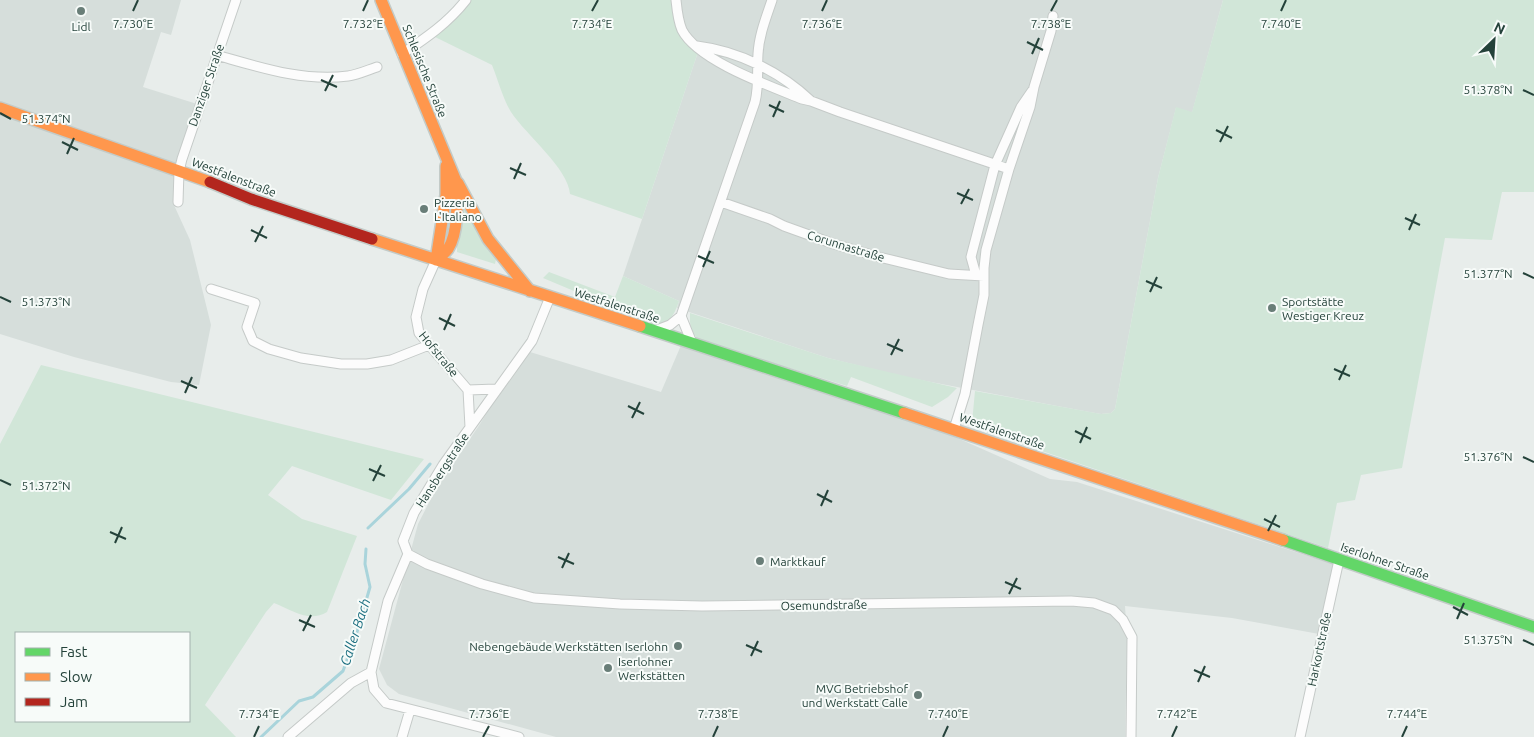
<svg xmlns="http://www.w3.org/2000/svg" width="1534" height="737" viewBox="0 0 1534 737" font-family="Ubuntu,sans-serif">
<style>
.built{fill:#d6dedb}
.green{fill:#d1e6d8;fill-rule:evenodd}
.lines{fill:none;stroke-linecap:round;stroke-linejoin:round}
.stream{stroke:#a9d4db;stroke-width:3}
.street-casing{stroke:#c5cac8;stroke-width:11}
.fast-casing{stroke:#c3cbc8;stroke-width:14}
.slow-casing{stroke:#c3cbc8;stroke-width:14}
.jam-casing{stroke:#c3cbc8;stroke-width:14}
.street{stroke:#fcfcfc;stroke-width:9}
.fast{stroke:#63d668;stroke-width:11}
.slow{stroke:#ff974d;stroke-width:11}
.jam{stroke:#b3261e;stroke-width:11}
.ticks{fill:none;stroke:#24423a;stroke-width:2}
.poi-dot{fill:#697e78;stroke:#f7fbf9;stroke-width:2}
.labels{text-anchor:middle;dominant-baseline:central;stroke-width:4;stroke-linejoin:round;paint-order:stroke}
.poi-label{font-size:12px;fill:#24423a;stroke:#f7fbf9;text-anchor:start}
.street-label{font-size:12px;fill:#24423a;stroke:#f7fbf9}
.water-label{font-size:14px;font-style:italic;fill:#1c6f80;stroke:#f7fbf9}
.ticks-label{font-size:12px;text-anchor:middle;fill:#24423a;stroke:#f7fbf9;stroke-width:4;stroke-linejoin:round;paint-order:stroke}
</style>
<rect width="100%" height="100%" fill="#e8edeb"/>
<path class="built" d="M0,0H181L171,35L161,32L143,87L197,104L174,168L173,203L190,240L211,325L199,385L171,382L74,357L0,334Z
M673,0H1223L1192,113L1176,108L1158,178L1115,409L1111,413L1101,414L1084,411L957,387L905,377L828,358L677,308L679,301L623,276L698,52L692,47Z
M682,343L955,437L1050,479L1077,482L1333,564L1319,634L1232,618L1125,606L1127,636L1125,737H556L399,694L387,685L379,669L418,524L435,491L480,424L497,396L530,352L661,392Z"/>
<path class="green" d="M467,0H673L674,10L698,52L642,219L570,194C568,168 526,135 511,112C503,99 498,80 492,65L433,36Z
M1223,0H1534V192H1502L1492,240L1445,238L1402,468L1361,475L1355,500L1337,503L1328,548L980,430L974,427L972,423L975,391L1101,414L1111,413L1115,409L1158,178L1176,107L1192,112Z
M463,203L496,259L495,264L457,252V241Z
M549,272L615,297L623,276L679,301C675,313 670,325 655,325L543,278Z
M690,313L828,358L957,388L948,397L932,407L851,377L847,386L700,340C689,332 690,325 690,313Z
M41,365L424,459L391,500L292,466L268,495L302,519L357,536L327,612C309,623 292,610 274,603L266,612L205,705L236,737H0V444ZM16,633H189V721H16Z"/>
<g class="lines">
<path class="stream" d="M368,528L409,489L430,464
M261,737L299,701L313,697L343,671L357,632L370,587L365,564L366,549"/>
<defs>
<path id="street" d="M676,0C677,10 678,21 682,30C698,61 770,86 802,99L811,101L840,112L1009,169
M697,46C738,51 781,72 811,101
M402,54C426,38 448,23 466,0
M216,55C259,67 303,82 348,76C357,75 368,70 377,67
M178,202L179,171L182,159L236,0
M721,202L770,219L784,226L834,244L879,257L949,274L984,276
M436,260L423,289L416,317L419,333L468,390L470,427
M976,275L971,257L995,165L1021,107L1032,91
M211,289L255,303L247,327L253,341L269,349L301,358L341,364H367L391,360L429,345
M681,316L692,343
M654,331L670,325L681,316L755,102C759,86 757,71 758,54C759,35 766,18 772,0
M468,390L496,389
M954,429L965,394L978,325L984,295V268L986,250L1009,169L1030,107L1034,87L1051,31L1053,16
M408,554L427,564L482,584L534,598L620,604L702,606L1071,601L1094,603L1113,610L1123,620L1132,637L1131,737
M288,737L351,683L371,672
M402,737L410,710
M519,737L386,703L374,689L371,672L388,601L408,554L403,541L414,513L443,465L532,341L550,297
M1300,737L1339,560"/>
<path id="fast" d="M640,326L904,413
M1283,540L1534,627"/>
<path id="slow" d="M381,0L456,181C457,201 459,232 448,249C445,253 440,257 436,260
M0,108L210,182
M458,183L488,239L530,291
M372,239L640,326
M436,260L446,195V166
M904,413L1283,540"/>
<path id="jam" d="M210,182L251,199L372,239"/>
</defs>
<use href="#street" class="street-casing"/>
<use href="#fast" class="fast-casing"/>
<use href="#slow" class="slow-casing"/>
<use href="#jam" class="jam-casing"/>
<use href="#street" class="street"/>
<use href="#fast" class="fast"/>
<use href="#slow" class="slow"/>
<use href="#jam" class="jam"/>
</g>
<path class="ticks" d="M133,11L138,0M363,11L368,0M592,11L598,0M822,11L827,0M1051,11L1057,0M1281,11L1286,0M1027,42L1043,50M1032,54L1039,38M321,80L337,87M1523,90L1534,95M325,91L333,75M769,105L784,112M0,113L11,119M773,117L780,101M1216,130L1232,138M62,142L78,150M1220,142L1228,126M67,154L74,138M510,168L526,175M514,179L521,163M957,193L973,200M961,204L969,189M1405,218L1420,225M251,230L267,238M1409,230L1416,214M255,242L263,226M698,256L714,263M703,267L710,251M1523,273L1534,278M1146,281L1162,288M1150,292L1157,277M0,297L11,302M439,318L455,326M444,330L451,314M887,344L903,351M891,355L899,339M1334,369L1350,376M1339,380L1346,365M181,381L197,388M185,393L192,377M628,406L644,414M632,418L640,402M1075,431L1091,439M1080,443L1087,427M1523,457L1534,462M369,469L385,476M0,480L11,485M373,481L381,465M817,494L832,502M821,506L828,490M1264,519L1280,527M1268,531L1276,515M110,532L126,539M115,543L122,527M558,557L574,564M562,568L569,553M1005,582L1021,589M1009,594L1017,578M1453,607L1468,615M1457,619L1464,603M299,620L315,627M303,631L311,615M1523,640L1534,645M746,645L762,652M751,656L758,641M1194,670L1210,677M1198,682L1205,666M254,737L259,726M483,737L489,726M713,737L718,726M943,737L948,726M1172,737L1177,726M1402,737L1407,726"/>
<g class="poi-dot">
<circle cx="81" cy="11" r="5"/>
<circle cx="424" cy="209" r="5"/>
<circle cx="1272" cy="308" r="5"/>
<circle cx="760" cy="561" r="5"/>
<circle cx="678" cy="646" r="5"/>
<circle cx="608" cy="668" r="5"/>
<circle cx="918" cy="695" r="5"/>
</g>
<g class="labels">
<g class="poi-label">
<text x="81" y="26" text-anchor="middle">Lidl</text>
<text x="434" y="202">Pizzeria<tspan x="434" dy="14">L'Italiano</tspan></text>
<text x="1282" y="301">Sportstätte<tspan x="1282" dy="14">Westiger Kreuz</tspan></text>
<text x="770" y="561">Marktkauf</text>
<text x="668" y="646" text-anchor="end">Nebengebäude Werkstätten Iserlohn</text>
<text x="618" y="661">Iserlohner<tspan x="618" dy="14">Werkstätten</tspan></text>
<text x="908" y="688" text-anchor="end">MVG Betriebshof<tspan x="908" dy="14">und Werkstatt Calle</tspan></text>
</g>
<g class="street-label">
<text transform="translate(425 71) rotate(68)">Schlesische Straße</text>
<text transform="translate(206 85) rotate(-71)">Danziger Straße</text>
<text transform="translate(234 177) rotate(21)">Westfalenstraße</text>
<text transform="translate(846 246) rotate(17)">Corunnastraße</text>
<text transform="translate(617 305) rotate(18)">Westfalenstraße</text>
<text transform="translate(439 354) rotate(51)">Hofstraße</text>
<text transform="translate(1002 431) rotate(19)">Westfalenstraße</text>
<text transform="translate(442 470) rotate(-57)">Hansbergstraße</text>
<text transform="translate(1385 561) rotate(19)">Iserlohner Straße</text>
<text transform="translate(824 605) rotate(-1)">Osemundstraße</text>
<text transform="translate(1319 649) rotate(-78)">Harkortstraße</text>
</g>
<g class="water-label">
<text transform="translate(355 632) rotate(-72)">Caller Bach</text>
</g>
</g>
<g class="ticks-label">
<text x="133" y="28">7.730°E</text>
<text x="363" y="28">7.732°E</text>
<text x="592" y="28">7.734°E</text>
<text x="822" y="28">7.736°E</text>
<text x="1051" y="28">7.738°E</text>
<text x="1281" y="28">7.740°E</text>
<text x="1488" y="94">51.378°N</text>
<text x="46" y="123">51.374°N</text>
<text x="1488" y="278">51.377°N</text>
<text x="46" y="306">51.373°N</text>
<text x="1488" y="461">51.376°N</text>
<text x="46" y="490">51.372°N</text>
<text x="1488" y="644">51.375°N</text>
<text x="259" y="718">7.734°E</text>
<text x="489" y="718">7.736°E</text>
<text x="718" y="718">7.738°E</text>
<text x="948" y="718">7.740°E</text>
<text x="1177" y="718">7.742°E</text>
<text x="1407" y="718">7.744°E</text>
</g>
<rect x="15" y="632" width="175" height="90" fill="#f7fbf9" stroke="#a3b1ad"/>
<rect x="25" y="648" width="25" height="8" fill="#63d668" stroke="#a3b1ad"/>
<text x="60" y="657" font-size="15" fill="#24423a">Fast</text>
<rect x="25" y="673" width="25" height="8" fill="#ff974d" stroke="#a3b1ad"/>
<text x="60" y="682" font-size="15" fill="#24423a">Slow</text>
<rect x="25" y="698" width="25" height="8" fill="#b3261e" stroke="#a3b1ad"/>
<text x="60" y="707" font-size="15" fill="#24423a">Jam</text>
<g transform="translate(1494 40) rotate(25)" stroke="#f7fbf9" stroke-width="4" paint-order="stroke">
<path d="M0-4L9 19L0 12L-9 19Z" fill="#24423a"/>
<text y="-8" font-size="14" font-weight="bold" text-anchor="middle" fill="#24423a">N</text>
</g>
</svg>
